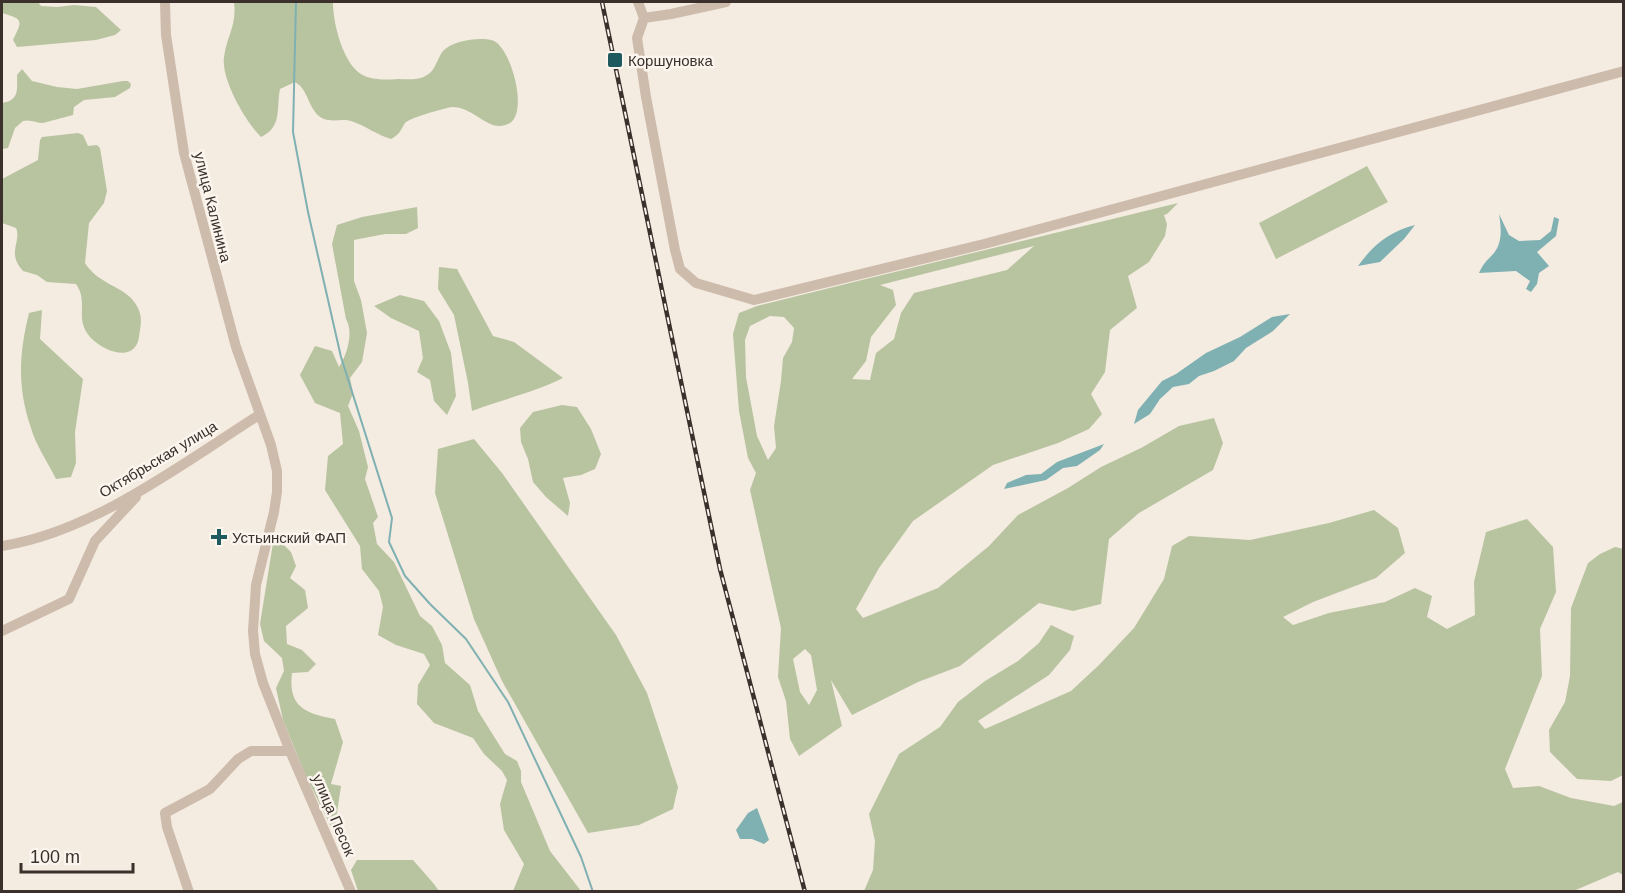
<svg xmlns="http://www.w3.org/2000/svg" width="1625" height="893" viewBox="0 0 1625 893" font-family="Helvetica,sans-serif">
<style>
.green{fill:#b8c4a0;fill-rule:evenodd}
.water{fill:#7fb0b2}
.lines{fill:none;stroke-linecap:round;stroke-linejoin:round}
.stream{stroke:#7fb0b2;stroke-width:2}
.minor{stroke:#cdbbac;stroke-width:10}
.rail-casing{stroke:#3b302b;stroke-width:4.5}
.rail{stroke:#fbf5ee;stroke-width:2;stroke-dasharray:7;stroke-linecap:butt}
.poi-dot{fill:#1f5a5e;stroke:#fbf5ee;stroke-width:2}
.labels{text-anchor:middle;dominant-baseline:central;stroke-width:5;stroke-linejoin:round;paint-order:stroke}
.poi-label{font-size:15px;fill:#3b302b;stroke:#fbf5ee;text-anchor:start}
.street-label{font-size:15px;fill:#3b302b;stroke:#fbf5ee}
</style>
<rect width="100%" height="100%" fill="#f4ebe1"/>
<path class="green" d="M2,2H38L41,6L57,7L74,5L96,7L121,30L115,35L96,40L17,47L13,40C23,20 23,19 2,13Z
M234,2H333C333,22 341,54 355,69C365,81 385,80 398,79C405,79 414,80 421,78C436,73 435,62 443,51C452,41 478,37 491,40C510,43 529,111 510,123C489,135 476,107 452,107C445,108 409,118 405,123C400,131 400,134 391,139C377,135 366,126 351,121C341,118 328,124 319,116C308,107 308,89 295,82L280,89C276,107 283,127 261,137C245,121 221,79 224,57C227,35 237,26 234,2Z
M22,69L32,81L57,87L77,89L123,81H128L131,84L130,88L115,97L84,100L74,107L73,115C70,116 46,122 43,123C36,123 31,119 23,121L15,128L8,148L2,149V103C20,101 17,88 17,75Z
M78,133L83,135L88,146L97,145L100,148L107,191L104,203L89,223L85,263C99,285 124,286 135,303C141,311 142,320 140,330C139,335 139,343 135,347C124,360 102,348 93,340C72,320 90,304 76,284L47,282L37,275L23,271C6,252 22,242 16,228L2,223V179L38,160L40,140L42,137Z
M1367,166L1388,202L1276,259L1259,223Z
M1178,203L1167,214L1164,215L1167,224L1165,236L1149,262L1128,276L1137,308L1110,330L1105,372L1091,394L1102,414L1089,429L1058,443L993,465L913,521L879,568L856,609L863,618L938,588L989,546L1018,515L1068,488L1101,467L1141,448L1179,426L1214,418L1223,443L1213,470L1139,513L1109,539L1101,604L1073,611L1039,603L960,666L918,682L852,715L831,680L842,726L799,756L790,739L786,701L778,677L781,628L750,490L756,473L748,458L739,411L733,334L739,313L757,306L866,279ZM1034,246L1007,270L914,293L901,313L894,339L876,353L870,380L852,379L866,361L871,337L896,305L893,290L880,285ZM770,316L784,317L794,328L792,342L783,358L781,381L774,426L776,448L768,460L757,436L746,377L745,340L750,326ZM805,649L811,655L817,690L809,705L800,692L793,659Z
M417,207L418,228L406,234H385L354,240V281L361,300L367,333L362,362L350,378L353,393L348,406L359,431L368,467L365,479L378,517L373,523L377,544L394,562L420,616L432,626L442,645L445,663L470,685L478,711L505,754L517,761L521,771V782L550,851L581,891H513L524,864L504,830L500,804L507,780L502,771L484,754L473,738L434,723L417,704L418,685L430,665L424,654L396,645L378,635L383,607L379,591L362,569L360,546L325,490L328,456L343,444L340,413L315,403L300,375L315,346L332,351L339,367C347,354 354,333 346,319L332,244L337,225L362,217Z
M439,267L457,269L493,336L514,342L563,378C533,393 503,399 472,411L468,383L454,315L438,289Z
M400,295L424,301L439,321L451,353L456,396L447,415L434,401L430,380L417,372L423,358L419,331L391,318L374,306Z
M42,310L40,339L83,379L75,432L76,463L71,477L56,479C48,462 36,446 31,428C17,387 19,354 29,313Z
M562,405L577,407L591,429L601,454L595,469L581,475L563,478L570,503L568,516L546,497L533,482L528,459L521,442L520,428L533,412Z
M474,439L502,473L616,635L647,693L678,787L673,809L639,825L588,833L502,681L474,619L435,493L438,449Z
M1374,510L1398,528L1405,553L1376,578L1313,602L1283,617L1293,625L1329,613L1385,602L1415,588L1432,596L1427,617L1447,629L1475,615L1474,582L1486,532L1527,519L1553,547L1556,592L1540,629L1542,676L1505,769L1513,788L1539,786L1571,798L1614,806L1623,802V875L1618,872L1571,892L864,891L873,870L875,841L869,814L899,754L940,727L958,702L985,681L1018,661L1039,643L1051,625L1074,636L1070,650L1049,675L978,721L985,729L1071,691L1099,665L1134,628L1164,579L1172,546L1189,536L1250,540L1329,523Z
M273,543H282L291,552L296,566L290,578L305,590L308,608L286,626L287,644L302,650L316,664L308,672L292,673C288,707 305,713 335,719L343,742L331,784L341,786L334,833L305,774L283,720L276,688L284,671L282,658L264,641L260,624Z
M1615,547L1624,549L1623,775L1611,781L1577,779L1550,752L1549,730L1565,702L1570,676L1571,608L1588,563L1600,554Z
M357,860H413L434,884L439,891H358L351,870Z"/>
<path class="water" d="M1499,214L1509,235L1519,241L1540,240L1551,231L1554,217L1559,219L1556,236L1537,252L1549,266L1539,273L1537,284L1531,292L1526,289L1530,281L1516,271L1479,273C1484,262 1487,261 1494,253C1503,242 1501,226 1499,214Z
M1415,225L1404,239L1380,262L1358,266C1374,244 1389,232 1415,225Z
M1290,314L1273,331L1246,348L1234,361L1214,371L1199,376L1189,384L1173,387L1160,399L1150,414L1134,424L1138,410L1162,381L1176,374L1206,353L1240,337L1272,317Z
M1104,444L1100,450L1077,466L1063,468L1046,480L1004,489L1007,483L1026,475L1041,474L1057,462Z
M757,808L769,840L764,844L752,839H740L736,830L748,813Z"/>
<g class="lines">
<path class="stream" d="M296,2L293,132L308,212L341,357L392,518L389,542L405,576L430,604L466,639L508,702L581,857L593,892"/>
<path class="minor" d="M165,2L166,35L184,153L236,347L271,445L277,471V492L274,512L256,585L253,631L255,654L263,683L290,751L351,892
M638,2L644,18L637,38L646,97L675,250L680,269L696,283L754,300L984,244L1624,71
M644,18L671,14L726,2
M2,546C93,532 182,464 259,415
M2,631L69,599L95,541L136,497
M189,892L167,827L165,813L210,789L238,759L251,751H290"/>
<defs>
<path id="rail" d="M602,2L720,569L805,892"/>
</defs>
<use href="#rail" class="rail-casing"/>
<use href="#rail" class="rail"/>
</g>
<g class="poi-dot">
<rect x="607" y="52" width="16" height="16" rx="3"/>
<path d="M216 528h6v6h6v6h-6v6h-6v-6h-6v-6h6z"/>
</g>
<g class="labels">
<g class="poi-label">
<text x="628" y="60">Коршуновка</text>
<text x="232" y="537">Устьинский ФАП</text>
</g>
<g class="street-label">
<text transform="translate(213 207) rotate(76)">улица Калинина</text>
<text transform="translate(158 459) rotate(-31)">Октябрьская улица</text>
<text transform="translate(334 815) rotate(67)">улица Песок</text>
</g>
</g>
<rect width="1625" height="893" fill="none" stroke="#3b302b" stroke-width="6"/>
<path d="M21 863v9h112v-9" fill="none" stroke="#3b302b" stroke-width="3"/>
<text x="30" y="863" font-size="18" fill="#3b302b" stroke="#fbf5ee" stroke-width="4.5" paint-order="stroke">100 m</text>
</svg>
